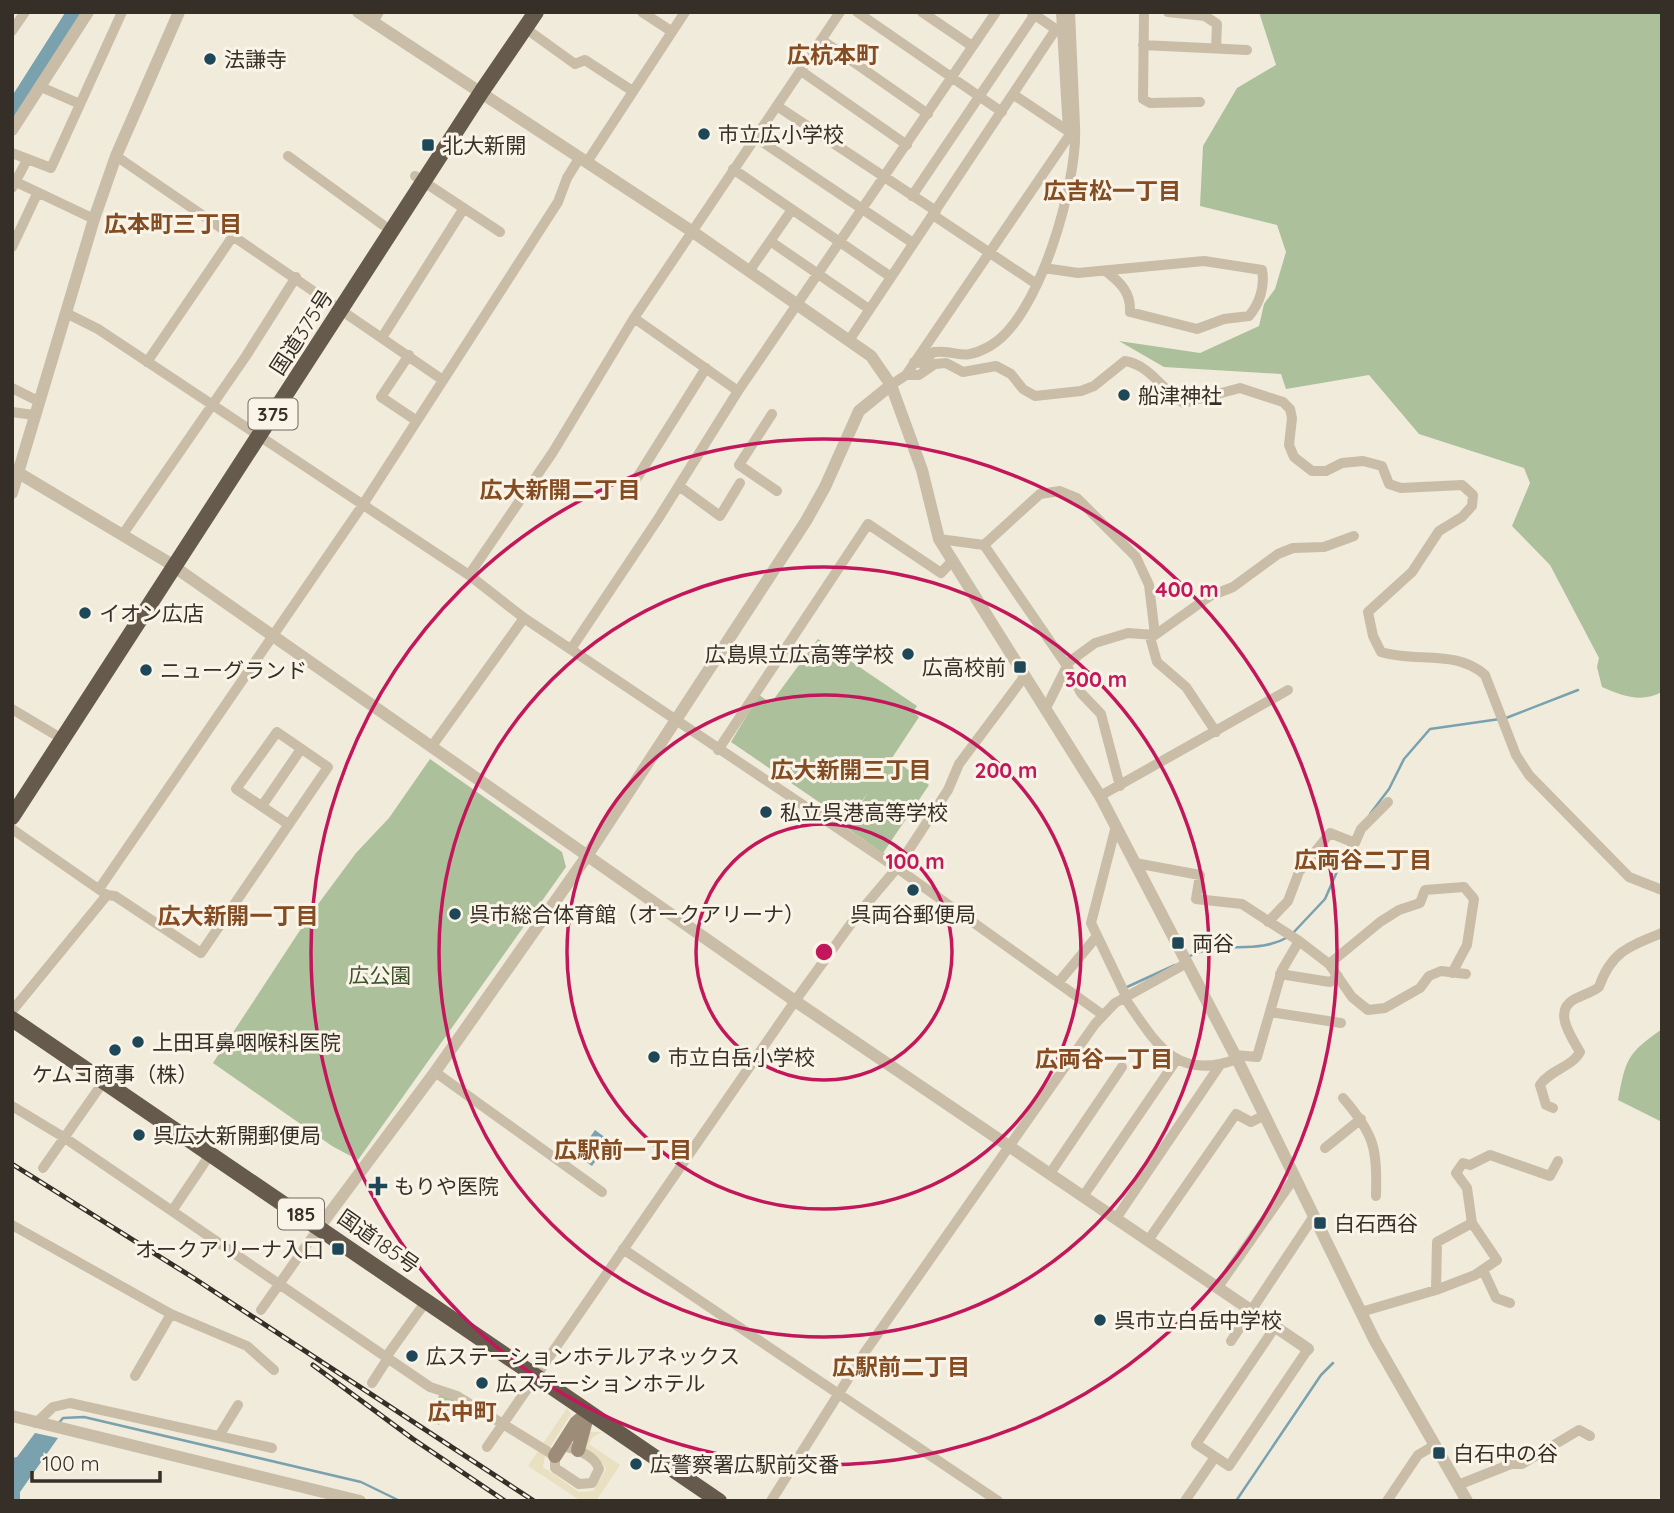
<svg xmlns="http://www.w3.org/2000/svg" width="1674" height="1513" viewBox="0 0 1674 1513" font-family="Quicksand,'Noto Sans JP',sans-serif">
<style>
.green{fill:#acc09b}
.plaza{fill:#e9e0c2}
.water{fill:#7aa1ae}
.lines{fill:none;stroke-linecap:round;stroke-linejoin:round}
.stream{stroke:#7aa1ae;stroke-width:2.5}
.river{stroke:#7aa1ae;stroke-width:16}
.minor{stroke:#c9bda7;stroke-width:10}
.tertiary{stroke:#c9bda7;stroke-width:12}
.secondary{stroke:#9d8d78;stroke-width:14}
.trunk{stroke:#665a4c;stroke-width:16}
.rail-casing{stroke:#362f27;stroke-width:5}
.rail{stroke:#f9f4e7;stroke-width:2.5;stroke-dasharray:8;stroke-linecap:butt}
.ring{fill:none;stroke:#c2185b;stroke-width:3.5}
.poi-dot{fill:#1e4757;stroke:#f9f4e7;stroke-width:2.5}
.labels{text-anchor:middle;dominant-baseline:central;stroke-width:6;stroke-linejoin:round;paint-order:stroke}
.shield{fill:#f9f4e7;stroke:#706a61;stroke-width:2}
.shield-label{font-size:19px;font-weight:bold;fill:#362f27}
.poi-label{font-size:21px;fill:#362f27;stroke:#f9f4e7;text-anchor:start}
.street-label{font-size:21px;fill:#362f27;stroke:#f9f4e7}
.park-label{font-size:21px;fill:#3d542b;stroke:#f9f4e7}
.neighbourhood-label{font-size:23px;font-weight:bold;fill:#844c22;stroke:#f9f4e7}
.centre{fill:#c2185b;stroke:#f9f4e7;stroke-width:3.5}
.ring-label{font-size:21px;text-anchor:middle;font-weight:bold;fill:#c2185b;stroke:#f9f4e7;stroke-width:6;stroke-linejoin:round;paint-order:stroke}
</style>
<rect width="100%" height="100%" fill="#f1ebdb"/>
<path class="green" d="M1259,12H1662V692C1642,703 1622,696 1602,687L1597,667L1599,658L1550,565L1512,526L1530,483L1524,468L1419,434L1369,375L1286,389L1281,374L1164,367L1119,341L1200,353L1259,326L1264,304L1275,289L1286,252L1277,225L1200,206L1203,146L1237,88L1276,65Z
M818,639L917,706L913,712L919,717L892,758L929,785L883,853L847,828L867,794L852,815L841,817L731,742L759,695L771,703Z
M430,759L562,852L566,867L358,1160L332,1146L213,1063L310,915L356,853L389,818Z
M1662,1029V1122L1618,1100C1626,1058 1627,1054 1662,1029Z
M440,1394L455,1399L439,1425L426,1417Z"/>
<path class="plaza" d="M567,1408L571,1414L545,1455L543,1467L579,1492L593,1491L606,1469L601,1461L584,1449L589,1432H602L593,1437L589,1444L620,1465L596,1501H581L528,1466Z"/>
<path class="water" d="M595,1130L610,1141L592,1166L577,1156Z
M35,1433L58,1438L20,1492V1501H12V1458L17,1457Z"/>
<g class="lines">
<path class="stream" d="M1506,718L1578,690
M1370,814L1389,789L1404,759L1430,729L1500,719
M1293,933L1325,899L1350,842
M1190,956C1219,940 1258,955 1288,937
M1127,987L1175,965
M58,1424L63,1418L84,1417L361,1482L400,1501
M1236,1501L1321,1375L1333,1363"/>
<path class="river" d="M12,111L75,12"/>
<path class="minor" d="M642,12L671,31
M857,12L1002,112
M922,12L972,46
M1061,12L1068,131
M1144,12L1143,99L1150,103L1200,102
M1168,12L1205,16L1217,24L1216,48
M1032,13L1060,32
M373,22L379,12
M525,28L575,64L585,60L631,90
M12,31L25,12
M822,40L928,114
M1143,45L1247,50
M801,71L907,145
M41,87L80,104
M1014,95L1071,133
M777,106L936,211
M755,137L913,243
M12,153L51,168L122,12
M116,156L443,380
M288,156L383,225
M587,162L685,12
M733,169L891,277
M415,176L500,232
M16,182L94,219
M12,188L27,160
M912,196L1035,14
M933,215L1035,283
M770,241L869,309
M12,247L37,194
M1044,268L1078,273L1204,261L1262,270C1265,286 1260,303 1249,316L1224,319L1197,329L1130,312C1131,293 1121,283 1107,272
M750,270L791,211
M66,313L98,329L469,575L524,618L897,868L1103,1015
M634,318L738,391
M383,336L464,208
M850,339L1056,29
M409,355L381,397L417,421
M147,362L233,236
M914,362L921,363L934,352C960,349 959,363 990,346C1040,318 1078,180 1075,127
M906,375H919L935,364L946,363L963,372L996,366L1011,374L1023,389L1035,396L1081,391L1094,386L1125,361C1151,365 1163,392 1184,403L1240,388L1283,402L1290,409L1292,418L1289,445L1294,457L1312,471H1326L1342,463L1363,461L1382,466L1389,484L1401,488L1462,485L1473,495L1472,506L1462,517L1439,531L1412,572L1368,612L1373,636L1381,652C1415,663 1456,649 1485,675L1516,755L1529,775L1629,877L1662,890
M891,385L906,375L1071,133L1075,125L1070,12
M12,388L38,401
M12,412L34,415
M772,414L739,465L777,491
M679,486L720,516L740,483
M625,497L706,368
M123,534L246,356L296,277
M939,539L984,545L1040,494L1060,491L1077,498L1136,557L1149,585L1155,635
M984,545L1067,666L1081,693L1101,714L1120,786
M469,575L553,452L634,318L840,12
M1150,637L1157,662L1186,687L1216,732
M571,649L658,519L738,391L996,12
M12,709L54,734
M1045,710L1069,662L1095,643L1128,633L1155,635L1210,596L1233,587L1278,554L1293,548L1324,547L1354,536
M432,746L524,618
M718,750L868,524L941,573L952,561
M1100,796L1288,690
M262,806L301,749
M1116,826L1091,923L1126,996
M12,829L107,895L12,1011
M1135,863L1200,875L1196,899L1242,904L1299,941L1329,964L1352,997L1368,1010L1385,1008L1420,988L1429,976L1441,971L1466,974
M99,889L362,506L558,202L567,178L580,157
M107,895L115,896L201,953L328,767L277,732L236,789L288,824
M1268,922L1288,901L1299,872L1330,833L1355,843L1361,829L1388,802
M1329,964L1380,922L1399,910L1420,903L1425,890L1464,887L1474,899L1467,945L1452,973
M1280,974L1330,982L1338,976
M1058,983L1097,936
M1124,997C1156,1043 1175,1082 1237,1059
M1270,1012L1341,1023
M1235,1055L1257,1057L1282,970L1299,941
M435,1072L602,1192
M1343,1098C1375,1135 1377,1148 1376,1196
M12,1106L65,1138L430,1387L457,1396L555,1456V1468L579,1484L592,1483L599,1469C595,1455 574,1448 561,1446
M1553,1108L1546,1105L1540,1085C1550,1070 1572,1067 1580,1052C1572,1038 1553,1012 1573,1000C1582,995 1591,993 1599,987C1611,952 1629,946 1662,933
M1325,1148L1361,1119
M43,1168L104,1081
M1051,1172L1122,1067
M1084,1195L1177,1059
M172,1211L211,1153
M1117,1217L1220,1065
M12,1225L171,1314L247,1346L274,1370
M1149,1239L1236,1114L1251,1122L1265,1115
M623,1249L998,1501
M1483,1270L1496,1298L1510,1303
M1218,1287L1295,1177
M1436,1290L1437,1242L1472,1223
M261,1310L320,1226
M1361,1312L1436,1290L1475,1275L1497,1260L1472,1223L1467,1188L1456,1173L1463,1163L1470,1165L1490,1155L1550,1176L1558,1161
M1275,1327L1196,1444L1229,1466L1308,1349
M1231,1341L1314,1216
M386,1357L427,1300
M135,1376L171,1314
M372,1383L388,1358
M36,1423L53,1407L70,1403L272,1448
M219,1436L238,1405
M487,1447L795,1001L858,914L897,868L948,790L959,764L1024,677
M1458,1485L1511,1464H1522L1579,1430L1590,1436
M771,1501L865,1352L1095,1024L1115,1003L1187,963
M1185,1501L1215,1457
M1387,1501L1418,1455L1435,1445"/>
<path class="tertiary" d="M358,12L693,232L871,356L891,385L922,470L939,539L1100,796L1237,1059L1375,1341L1467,1501
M12,130L88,12
M12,469L166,561L795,1001L1308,1349
M12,493L94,219L116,156L179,12
M320,1226L435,1072L587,856L806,521L825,487L859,411L891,385
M12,1416L360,1501"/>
<path class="secondary" d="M578,1450L588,1413
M555,1456L576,1423L588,1413"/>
<path class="trunk" d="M12,817L482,91L536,12
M12,1019L719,1501"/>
<defs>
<path id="rail" d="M12,1164L192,1277L534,1501
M313,1365L413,1439L505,1501"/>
</defs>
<use href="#rail" class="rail-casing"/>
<use href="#rail" class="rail"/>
</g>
<g class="ring">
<circle cx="824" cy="952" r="128"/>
<circle cx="824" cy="952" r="257"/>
<circle cx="824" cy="952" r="385"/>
<circle cx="824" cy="952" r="513"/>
</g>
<g class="poi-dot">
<circle cx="210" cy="59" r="7"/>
<circle cx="704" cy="134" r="7"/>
<rect x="421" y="138" width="14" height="14" rx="3.5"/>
<circle cx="1124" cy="395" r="7"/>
<circle cx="85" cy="613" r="7"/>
<circle cx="908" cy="654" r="7"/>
<rect x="1013" y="660" width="14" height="14" rx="3.5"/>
<circle cx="146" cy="670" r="7"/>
<circle cx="766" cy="812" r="7"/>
<circle cx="913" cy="890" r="7"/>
<circle cx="455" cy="914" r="7"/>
<rect x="1171" y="936" width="14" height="14" rx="3.5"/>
<circle cx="138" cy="1042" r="7"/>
<circle cx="115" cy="1050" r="7"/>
<circle cx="654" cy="1057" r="7"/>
<circle cx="139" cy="1135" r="7"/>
<path d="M374.5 1175.5h7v7h7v7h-7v7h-7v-7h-7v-7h7z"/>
<rect x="1313" y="1216" width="14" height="14" rx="3.5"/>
<rect x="331" y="1242" width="14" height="14" rx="3.5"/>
<circle cx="1100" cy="1320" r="7"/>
<circle cx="412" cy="1356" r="7"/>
<circle cx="482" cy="1383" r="7"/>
<rect x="1432" y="1446" width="14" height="14" rx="3.5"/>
<circle cx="636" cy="1464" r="7"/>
</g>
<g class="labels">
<g class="shield">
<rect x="248.5" y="398.5" width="49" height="31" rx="5"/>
<rect x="278" y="1198.5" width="46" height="31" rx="5"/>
</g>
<g class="shield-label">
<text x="273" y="414">375</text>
<text x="301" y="1214">185</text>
</g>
<g class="poi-label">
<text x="224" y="59">法謙寺</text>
<text x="718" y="134">市立広小学校</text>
<text x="442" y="145">北大新開</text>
<text x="1138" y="395">船津神社</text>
<text x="99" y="613">イオン広店</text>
<text x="894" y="654" text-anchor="end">広島県立広高等学校</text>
<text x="1006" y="667" text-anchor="end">広高校前</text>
<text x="160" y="670">ニューグランド</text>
<text x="780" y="812">私立呉港高等学校</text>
<text x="469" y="914">呉市総合体育館（オークアリーナ）</text>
<text x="913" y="914" text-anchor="middle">呉両谷郵便局</text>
<text x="1192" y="943">両谷</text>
<text x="152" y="1042">上田耳鼻咽喉科医院</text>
<text x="668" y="1057">市立白岳小学校</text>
<text x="115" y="1074" text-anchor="middle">ケムコ商事（株）</text>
<text x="153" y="1135">呉広大新開郵便局</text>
<text x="394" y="1186">もりや医院</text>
<text x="1334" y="1223">白石西谷</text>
<text x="324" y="1249" text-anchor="end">オークアリーナ入口</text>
<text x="1114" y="1320">呉市立白岳中学校</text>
<text x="426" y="1356">広ステーションホテルアネックス</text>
<text x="496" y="1383">広ステーションホテル</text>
<text x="1453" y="1453">白石中の谷</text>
<text x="650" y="1464">広警察署広駅前交番</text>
</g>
<g class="street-label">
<text transform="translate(301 332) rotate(-57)">国道375号</text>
<text transform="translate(379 1241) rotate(35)">国道185号</text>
</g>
<g class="park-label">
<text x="380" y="975">広公園</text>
</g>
<g class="neighbourhood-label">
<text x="833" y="54">広杭本町</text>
<text x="1112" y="190">広吉松一丁目</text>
<text x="173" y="223">広本町三丁目</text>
<text x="560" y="489">広大新開二丁目</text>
<text x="851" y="769">広大新開三丁目</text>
<text x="1363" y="859">広両谷二丁目</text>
<text x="238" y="915">広大新開一丁目</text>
<text x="1104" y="1058">広両谷一丁目</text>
<text x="623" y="1149">広駅前一丁目</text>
<text x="901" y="1366">広駅前二丁目</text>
<text x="462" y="1411">広中町</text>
</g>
</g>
<circle cx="824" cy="952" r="10" class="centre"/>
<g class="ring-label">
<text x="1187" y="597">400 m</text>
<text x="1096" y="687">300 m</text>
<text x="1006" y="778">200 m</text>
<text x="915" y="869">100 m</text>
</g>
<rect width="1674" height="1513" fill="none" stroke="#362f27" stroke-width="28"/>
<path d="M32 1471v10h128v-10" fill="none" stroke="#362f27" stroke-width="3.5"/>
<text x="42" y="1471" font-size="21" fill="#362f27" stroke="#f9f4e7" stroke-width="5" paint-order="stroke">100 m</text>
</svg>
